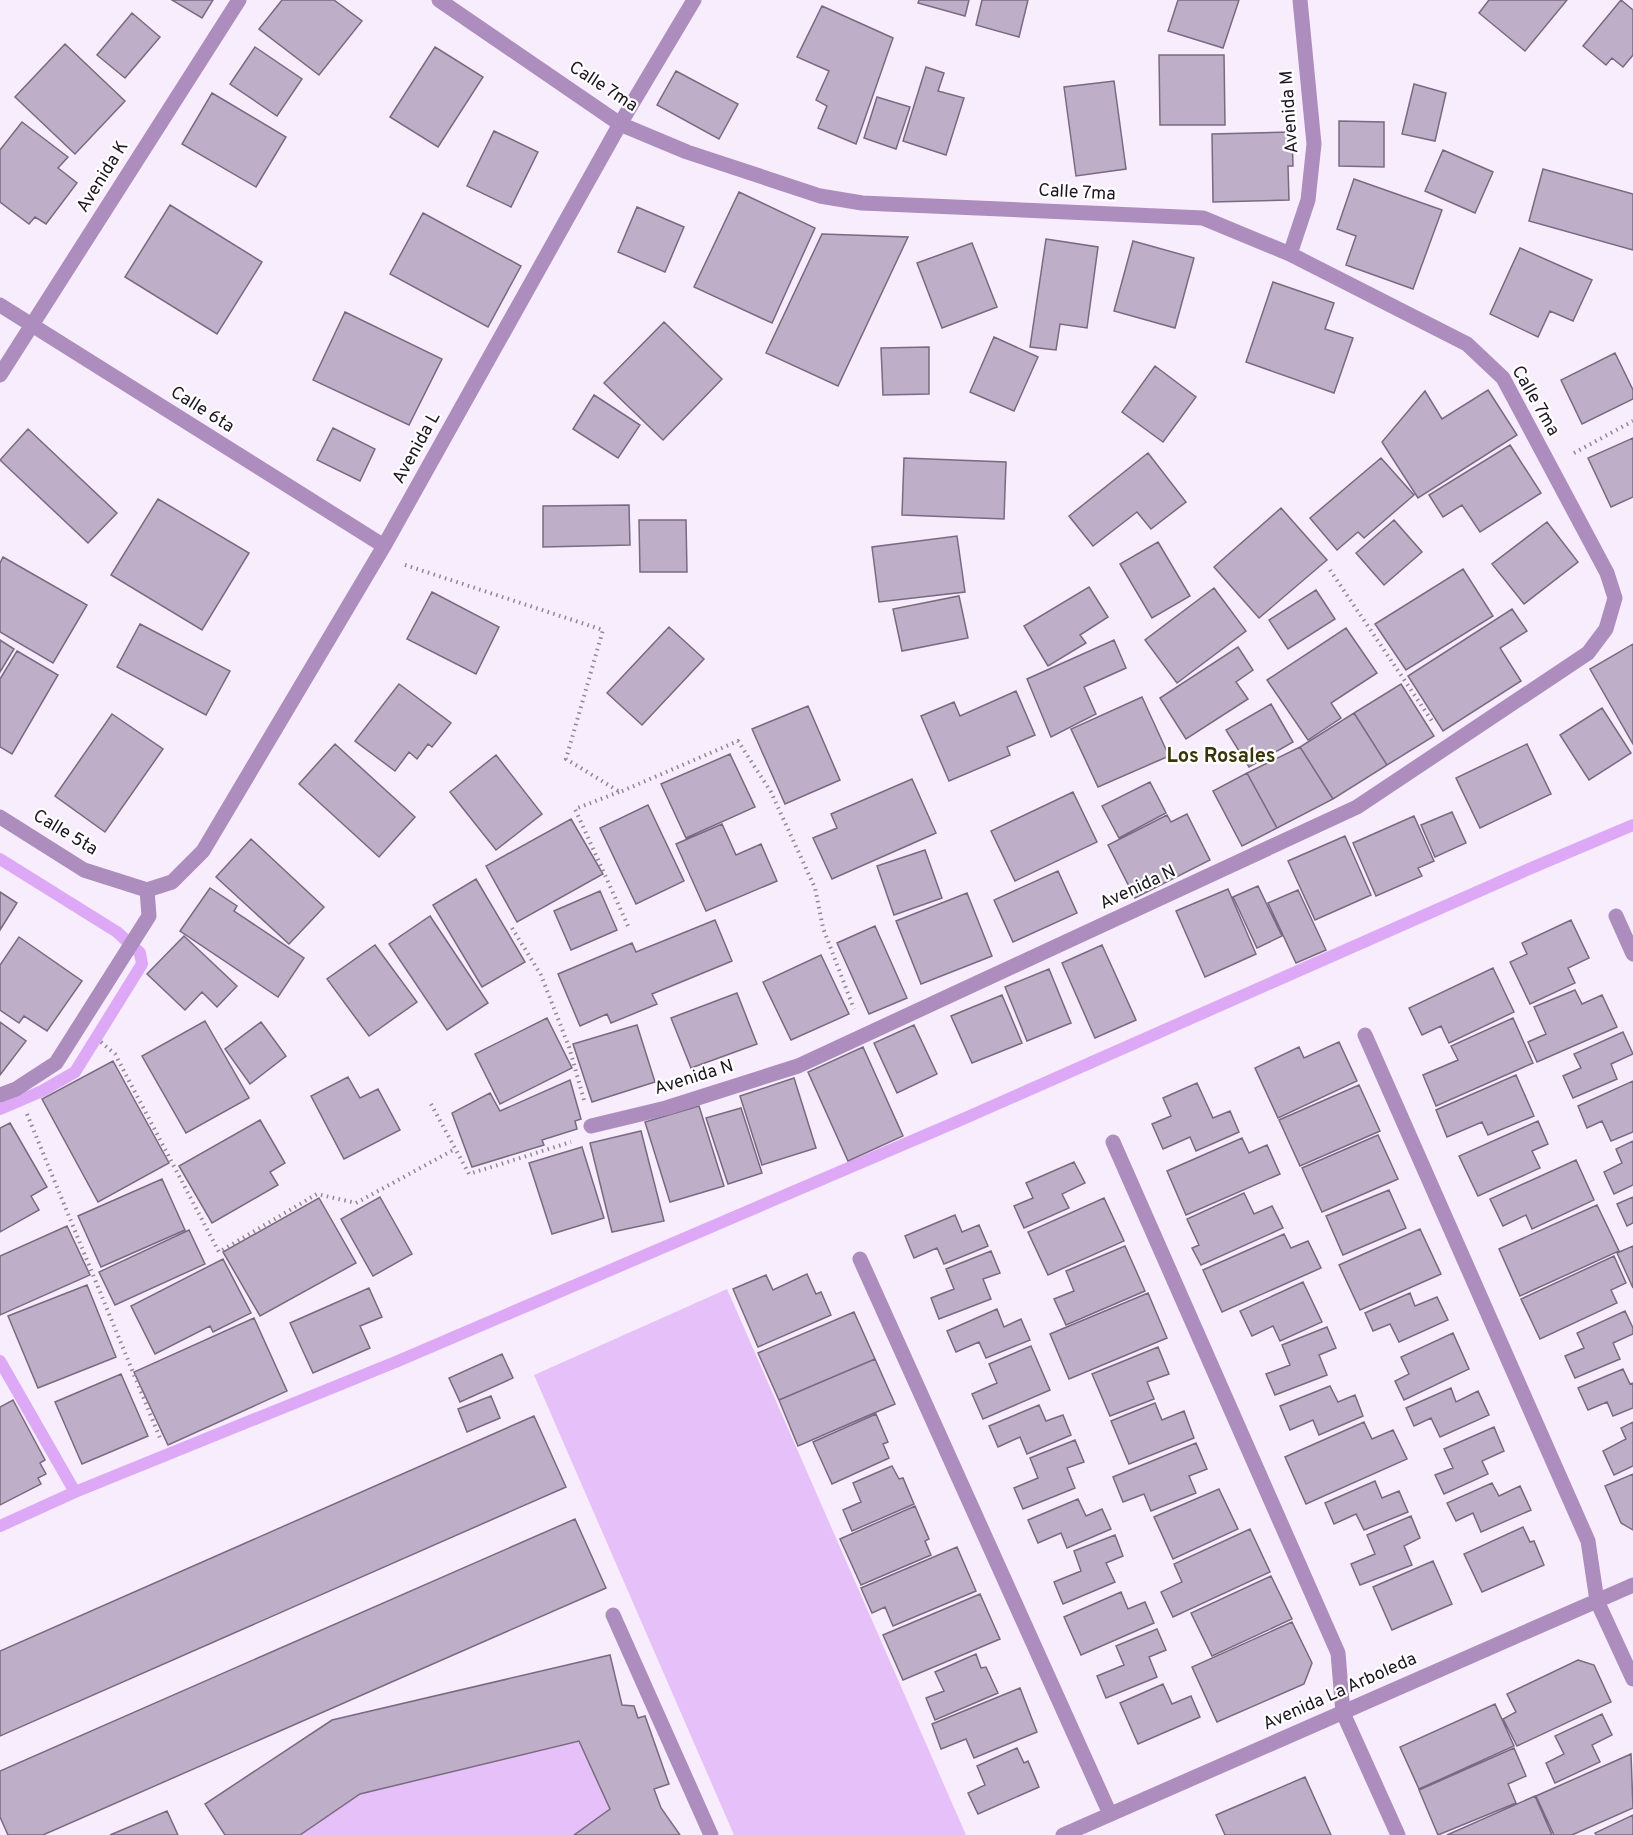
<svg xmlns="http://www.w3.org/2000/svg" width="1633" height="1835" viewBox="0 0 1633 1835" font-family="Overpass,sans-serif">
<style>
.green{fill:#e6c1f9}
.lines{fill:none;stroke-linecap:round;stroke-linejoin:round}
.stream{stroke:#dda9f7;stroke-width:12}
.building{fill:#bfaec7;stroke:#796a81;stroke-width:1.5}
.path{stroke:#918795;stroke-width:4;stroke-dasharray:1.5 4.5;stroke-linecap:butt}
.minor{stroke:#ad8cbe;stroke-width:15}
.labels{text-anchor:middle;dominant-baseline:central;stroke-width:4.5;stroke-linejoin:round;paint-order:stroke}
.street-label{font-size:18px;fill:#1d1620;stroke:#fff}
.neighbourhood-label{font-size:20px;font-weight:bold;fill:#39350a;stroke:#fff}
</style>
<rect width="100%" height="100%" fill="#f8edfd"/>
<path class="green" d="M727,1289L966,1835H734L534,1375Z
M579,1741L610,1809L574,1835H300L360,1794Z"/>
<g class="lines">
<path class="stream" d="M0,859L117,932L140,953L142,964L75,1072L42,1091L0,1109
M0,1361L75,1492
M0,1526L75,1492L398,1361L963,1119L1529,869L1633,825"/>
</g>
<path class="building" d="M172,0H213L202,18Z
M282,0H334L362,21L319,75L259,29Z
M919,0H969L965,16L918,3Z
M982,0H1028L1019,37L976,25Z
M1178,0H1239L1223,48L1168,31Z
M1489,0H1567L1525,51L1479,13Z
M1621,0L1633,10V55L1623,67L1612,58L1606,65L1583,46Z
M822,6L893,38L856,144L818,128L827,106L816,100L829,71L797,57Z
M132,13L160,37L125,78L97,55Z
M65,44L125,101L75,154L15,97Z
M255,47L302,79L277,116L230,84Z
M435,47L483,77L438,147L390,117Z
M1159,55H1224L1225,125H1160Z
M926,67L944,73L938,91L964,98L946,155L903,141Z
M676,71L738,104L719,139L657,105Z
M1114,81L1126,169L1076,176L1064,87Z
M1414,84L1446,93L1435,141L1402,134Z
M212,93L286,137L256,187L182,144Z
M877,97L910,107L896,149L864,138Z
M1339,121L1384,122V167L1339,166Z
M22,122L68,157L58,168L77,183L46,224L35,217L29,224L0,202V150Z
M494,131L538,152L511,207L467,186Z
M1292,132L1293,166H1288L1289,200L1213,202L1212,134Z
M1443,150L1493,172L1475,213L1425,191Z
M1543,169L1633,194V250L1529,221Z
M1354,179L1442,210L1413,289L1346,265L1356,236L1337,229Z
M739,192L815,228L772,323L694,287Z
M170,205L262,262L217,334L125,277Z
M637,207L684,227L665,272L618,252Z
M423,213L521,266L488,327L390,274Z
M822,234L908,237L838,386L766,353Z
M1046,239L1098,247L1087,328L1060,324L1056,350L1030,347Z
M1133,241L1194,258L1175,328L1114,311Z
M972,243L997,307L942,328L917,263Z
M1520,248L1592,280L1573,321L1550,311L1538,337L1490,314Z
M1273,282L1334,303L1325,329L1353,338L1334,393L1246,362Z
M345,312L442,359L409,425L313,380Z
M664,322L722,379L663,440L604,383Z
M994,337L1038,357L1014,411L970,392Z
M929,347V394L883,395L881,348Z
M1615,353L1633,390V399L1582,424L1561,380Z
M1155,366L1196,397L1163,442L1122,412Z
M1488,390L1517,435L1418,498L1382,442L1425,391L1442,419Z
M594,395L640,425L618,458L573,429Z
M333,428L375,449L360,481L317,460Z
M28,429L117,513L88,543L0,460Z
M1633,438V497L1611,507L1588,458Z
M1510,445L1541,493L1480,532L1462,505L1443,517L1429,495Z
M1148,453L1186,502L1151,529L1137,512L1093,546L1069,516Z
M904,458L1006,462L1004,519L902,515Z
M1381,458L1414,495L1364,538L1358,532L1337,550L1310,518Z
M158,499L249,553L202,630L111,575Z
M629,505L630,545L543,547V506Z
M1281,508L1327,560L1259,618L1214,567Z
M639,520H686L687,572H640Z
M1394,520L1422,552L1384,585L1356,553Z
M1547,522L1578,562L1524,604L1492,564Z
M957,536L965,592L879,602L872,547Z
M1158,542L1190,596L1152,618L1120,564Z
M3,557L87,605L53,663L0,632V563Z
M1463,569L1493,616L1406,670L1375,624Z
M1089,587L1108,617L1080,635L1086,643L1048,666L1024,626Z
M1214,588L1246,631L1177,683L1145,640Z
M1316,590L1335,619L1288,649L1269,620Z
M432,592L499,627L476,674L407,639Z
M959,596L968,638L902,651L893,609Z
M1512,609L1527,631L1500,648L1521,681L1443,731L1408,676Z
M140,624L230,671L206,715L117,667Z
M669,627L704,659L642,725L607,693Z
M1346,628L1377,673L1331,703L1341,718L1308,740L1267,680Z
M0,640L14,649L0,672Z
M1114,640L1126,668L1084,687L1096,714L1051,737L1027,679Z
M1633,644V744L1590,669Z
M1238,647L1253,670L1236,682L1248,699L1186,739L1160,698Z
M17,651L58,675L12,754L0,747V679Z
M399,684L451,723L432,747L428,744L417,759L409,752L395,771L355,741Z
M1401,684L1434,736L1387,765L1354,713Z
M1016,691L1035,735L1007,747L1010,755L949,781L921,716L954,702L960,716Z
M1142,697L1169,756L1098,787L1071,729Z
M1271,704L1293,742L1249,767L1226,730Z
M808,706L840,780L785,804L752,729Z
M1602,708L1631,753L1589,780L1560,735Z
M1354,713L1387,765L1333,799L1300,747Z
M112,714L163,749L105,832L55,796Z
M335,744L415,817L379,857L299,784Z
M1527,744L1551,794L1480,828L1456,778Z
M1300,747L1333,799L1277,828L1247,773Z
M730,754L755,807L686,838L661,784Z
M496,755L542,814L496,850L450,792Z
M1247,773L1277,828L1242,846L1213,791Z
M912,779L936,833L832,879L813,838L837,828L831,814Z
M1150,782L1166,813L1119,838L1102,806Z
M1073,792L1097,842L1015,881L991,831Z
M648,805L684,881L636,904L600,828Z
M1452,812L1466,843L1435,857L1421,825Z
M1187,814L1210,860L1135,898L1108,845L1167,815L1171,822Z
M1414,816L1434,861L1418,868L1422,876L1376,896L1353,843Z
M571,819L603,874L517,922L486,866Z
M722,824L736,855L761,844L777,881L706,911L676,844Z
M1345,836L1371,895L1315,920L1288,861Z
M251,839L324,907L289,944L216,877Z
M925,850L942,898L894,915L877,866Z
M1058,871L1077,913L1013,942L994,900Z
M476,879L525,962L482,987L433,905Z
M1258,886L1282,936L1257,948L1233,897Z
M210,888L237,906L234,911L304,958L278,997L180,931Z
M1228,889L1256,954L1205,977L1176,911Z
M1298,890L1326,950L1296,963L1268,903Z
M600,891L617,930L571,950L554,911Z
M0,892L17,903L0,930Z
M967,893L992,956L921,984L896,921Z
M430,916L488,1003L447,1030L389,944Z
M715,920L732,961L652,994L657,1004L611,1023L607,1014L580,1026L558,974L632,943L636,952Z
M1571,920L1589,958L1568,968L1575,983L1530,1004L1510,962L1527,954L1522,943Z
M875,926L907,998L869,1014L837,943Z
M184,936L237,986L217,1007L202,992L185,1010L147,974Z
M19,937L82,981L47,1031L24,1016L19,1023L0,1010V965Z
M375,945L417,1002L369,1036L327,979Z
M1102,945L1136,1020L1095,1038L1062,963Z
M821,955L849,1014L791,1040L763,982Z
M1493,968L1514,1012L1449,1043L1441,1026L1422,1035L1409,1008Z
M1049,969L1071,1023L1027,1041L1005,987Z
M1575,990L1582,1004L1602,995L1617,1027L1537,1062L1528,1042L1546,1034L1534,1007Z
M737,993L757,1044L691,1068L671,1018Z
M1002,995L1022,1043L972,1063L951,1016Z
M547,1018L572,1068L500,1104L475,1054Z
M1513,1018L1533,1063L1436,1106L1423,1075L1458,1060L1451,1046Z
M205,1021L249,1098L186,1133L142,1056Z
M0,1022L26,1041L0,1075Z
M261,1022L286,1056L250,1084L225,1049Z
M637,1025L655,1082L592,1102L573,1044Z
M914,1025L937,1074L897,1093L874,1043Z
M1623,1032L1633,1054L1611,1064L1617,1079L1573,1098L1563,1076L1581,1068L1574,1054Z
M1339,1042L1357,1081L1278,1118L1255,1068L1299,1047L1304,1058Z
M863,1047L903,1136L848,1161L808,1072Z
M113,1061L169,1163L98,1202L42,1099Z
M1516,1075L1534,1116L1488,1135L1482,1122L1447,1137L1436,1110Z
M348,1077L360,1098L378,1089L400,1130L344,1159L311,1096Z
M794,1078L816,1148L762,1165L740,1096Z
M570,1080L581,1119L575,1121L577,1129L542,1140L544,1145L472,1167L452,1113L490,1093L500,1111Z
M1633,1081V1132L1611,1141L1602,1121L1587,1128L1578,1106Z
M1197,1083L1213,1118L1230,1111L1239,1132L1196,1151L1190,1137L1163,1149L1152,1124L1171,1116L1163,1098Z
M1359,1085L1380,1131L1300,1166L1279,1120Z
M699,1106L724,1186L670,1202L645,1122Z
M741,1108L762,1173L728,1184L706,1118Z
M260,1120L285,1163L270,1172L278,1185L212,1223L179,1166Z
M1538,1121L1548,1144L1532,1151L1540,1168L1478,1196L1459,1156Z
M10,1123L47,1187L31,1196L39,1210L0,1232V1128Z
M641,1131L664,1221L612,1232L590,1143Z
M1378,1135L1398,1179L1322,1212L1302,1168Z
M1242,1138L1249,1153L1267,1145L1280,1174L1186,1215L1167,1171Z
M1633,1141V1185L1614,1194L1604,1172L1622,1163L1616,1149Z
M582,1147L604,1218L552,1234L529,1163Z
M1576,1160L1594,1200L1532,1229L1526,1215L1503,1226L1490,1199Z
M1074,1162L1085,1183L1062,1194L1069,1208L1024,1228L1014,1206L1033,1198L1026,1183Z
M162,1179L185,1230L101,1267L78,1216Z
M1389,1190L1406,1228L1343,1255L1326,1216Z
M1244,1193L1254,1214L1272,1206L1283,1228L1201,1265L1192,1248L1199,1245L1187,1219Z
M380,1197L412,1254L373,1276L341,1219Z
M1633,1197V1223L1627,1226L1617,1204Z
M319,1198L356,1263L260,1316L223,1252Z
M1104,1198L1124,1241L1048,1275L1028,1232Z
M1597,1205L1619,1251L1520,1296L1499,1249Z
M955,1215L962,1232L979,1225L988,1246L944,1264L937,1248L914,1258L905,1236Z
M67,1226L90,1275L0,1315V1256Z
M1420,1229L1441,1274L1360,1310L1339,1265Z
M189,1230L205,1264L115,1305L99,1272Z
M1284,1234L1291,1248L1308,1241L1321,1268L1222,1312L1203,1270Z
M1125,1246L1145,1291L1066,1325L1054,1299L1074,1291L1066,1271Z
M1633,1246V1288L1617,1253Z
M991,1251L1000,1273L983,1279L991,1299L939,1319L931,1298L954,1289L946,1269Z
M1614,1256L1626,1283L1611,1290L1617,1303L1540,1339L1521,1299Z
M223,1259L251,1313L213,1332L210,1326L155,1354L131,1306Z
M807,1274L816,1294L821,1292L831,1315L758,1347L733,1289L766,1275L773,1290Z
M1303,1282L1322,1322L1280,1341L1273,1326L1252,1336L1240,1311Z
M87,1285L116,1357L38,1388L8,1316Z
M369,1288L382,1317L360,1326L370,1348L313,1373L290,1323Z
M1148,1293L1167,1338L1069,1379L1050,1334Z
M1410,1293L1415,1306L1437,1297L1448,1320L1399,1342L1390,1324L1373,1331L1365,1313Z
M997,1309L1004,1327L1021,1319L1030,1340L986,1358L979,1342L956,1352L947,1331Z
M1625,1311L1633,1328V1334L1613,1343L1620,1359L1575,1378L1565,1356L1584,1348L1577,1333Z
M854,1312L875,1359L779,1400L758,1353Z
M254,1318L287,1391L168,1445L134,1372Z
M1327,1327L1336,1348L1319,1355L1327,1375L1275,1395L1266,1374L1290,1365L1282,1345Z
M1453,1333L1469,1369L1404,1400L1395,1381L1409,1374L1401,1357Z
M1031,1346L1050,1390L983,1419L972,1394L997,1383L989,1364Z
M1158,1347L1169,1374L1147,1382L1154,1399L1110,1416L1092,1374Z
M502,1354L513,1378L460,1402L449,1378Z
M875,1359L895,1404L798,1446L779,1400Z
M1623,1369L1630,1384L1633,1383V1408L1613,1416L1607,1402L1588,1410L1578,1388Z
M121,1374L148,1436L82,1464L55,1402Z
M1330,1386L1338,1402L1355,1395L1363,1416L1319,1435L1313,1420L1290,1430L1280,1406Z
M1451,1388L1456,1402L1478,1391L1489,1415L1440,1437L1431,1418L1414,1426L1406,1408Z
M491,1396L500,1418L467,1432L458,1409Z
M13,1400L45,1460L40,1463L46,1474L38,1478L41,1484L0,1505V1407Z
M1155,1403L1162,1420L1184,1411L1194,1438L1129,1464L1111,1421Z
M1039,1405L1046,1421L1063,1415L1071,1435L1027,1454L1020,1437L998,1447L989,1426Z
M876,1414L888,1442L883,1444L889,1458L832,1484L813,1442Z
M534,1416L566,1487L0,1736V1651Z
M1364,1422L1372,1439L1393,1430L1407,1459L1306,1504L1285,1457Z
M1633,1422V1466L1614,1475L1603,1451L1626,1439L1621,1428Z
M1494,1427L1504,1451L1482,1461L1488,1474L1444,1494L1435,1475L1453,1468L1444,1449Z
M1075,1440L1084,1462L1067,1468L1075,1488L1023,1509L1014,1488L1038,1478L1030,1458Z
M1196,1443L1207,1469L1189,1476L1196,1493L1151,1511L1144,1494L1123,1502L1113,1477Z
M892,1466L899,1479L903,1478L914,1504L852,1531L843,1510L861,1502L853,1483Z
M1633,1474V1530L1621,1523L1605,1486Z
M1375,1481L1382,1498L1399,1491L1408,1512L1364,1530L1356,1514L1334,1524L1325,1503Z
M1492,1483L1499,1496L1520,1486L1531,1510L1481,1532L1473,1513L1456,1521L1447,1503Z
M1219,1489L1238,1529L1173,1559L1154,1517Z
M1078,1499L1086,1516L1102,1509L1111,1529L1067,1548L1061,1533L1038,1543L1028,1520Z
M915,1506L929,1539L925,1541L931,1555L861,1585L840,1539Z
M1411,1516L1420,1538L1404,1546L1412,1565L1360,1585L1351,1564L1375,1554L1367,1535Z
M575,1519L606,1588L43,1835H8L0,1817V1771Z
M1523,1527L1530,1542L1534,1541L1544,1565L1482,1592L1464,1554Z
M1250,1529L1270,1572L1173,1617L1161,1592L1182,1582L1174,1564Z
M1115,1535L1123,1556L1106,1563L1115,1582L1063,1604L1054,1582L1081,1571L1074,1551Z
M957,1547L976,1591L893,1626L885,1607L872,1613L861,1588Z
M1433,1561L1452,1604L1392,1630L1373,1587Z
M1271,1576L1292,1619L1212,1656L1191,1613Z
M1121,1592L1128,1609L1145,1602L1154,1623L1081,1655L1064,1617Z
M980,1594L1000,1639L903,1680L883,1635Z
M1292,1622L1312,1663L1304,1684L1217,1722L1192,1667Z
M1157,1629L1166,1650L1149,1657L1157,1677L1106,1698L1097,1676L1124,1665L1116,1646Z
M976,1654L981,1668L986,1667L998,1693L935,1720L926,1698L944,1691L935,1672Z
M610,1655L622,1705L634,1706L638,1718L645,1716L669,1784L654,1789L661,1808L680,1835H574L610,1809L579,1741L360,1794L300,1835H225L205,1804L332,1720Z
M1578,1660L1594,1665L1611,1702L1517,1746L1503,1719L1516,1712L1507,1694Z
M1163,1684L1172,1704L1191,1696L1200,1717L1138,1744L1120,1703Z
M1020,1688L1037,1732L974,1758L966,1739L941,1749L932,1724Z
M1495,1704L1514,1746L1419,1789L1400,1747Z
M1602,1714L1612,1735L1592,1745L1600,1762L1555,1783L1546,1763L1564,1754L1555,1736Z
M1017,1748L1024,1763L1028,1761L1039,1787L978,1814L968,1793L985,1785L977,1766Z
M1514,1748L1526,1776L1508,1784L1516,1803L1438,1835L1419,1790Z
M1631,1754L1633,1808L1572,1835H1554L1536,1796Z
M1305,1777L1331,1835H1225L1216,1815Z
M1535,1796L1552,1835H1447Z
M167,1811L178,1835H110Z
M1633,1815V1835H1596L1595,1833Z"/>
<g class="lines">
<path class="path" d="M1574,453L1633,421
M405,565L603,630L566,759L620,792L738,741L771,792L815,888L823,928L854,1009
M1330,570L1434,724
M619,792L575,809L629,928
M512,928L541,975L569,1047L584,1100
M101,1042L115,1054L219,1252L317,1194L356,1203L455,1149
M431,1104L469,1174L571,1142
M27,1114L160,1438"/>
<path class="minor" d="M439,0L620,124L687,152L820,196L862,203L1203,218L1290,254L1467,344L1503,378L1607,573L1615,598L1606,629L1588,653L1357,807L798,1066L666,1108L591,1126
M1290,254L1308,200L1314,144L1300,0
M0,305L384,546
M0,375L239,0
M0,817L84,870L147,890
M147,890L172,882L203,851L384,546L620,124L694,0
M1616,916L1633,954
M1365,1035L1588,1541L1597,1601L1633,1679
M0,1095L16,1089L56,1063L149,916L147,890
M1113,1142L1338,1653L1343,1713L1398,1835
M860,1259L1110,1814
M613,1615L711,1835
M1063,1835L1633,1585"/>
</g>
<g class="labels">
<g class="street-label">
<text transform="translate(603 87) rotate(33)">Calle 7ma</text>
<text transform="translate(1290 112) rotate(-94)">Avenida M</text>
<text transform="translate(103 177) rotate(-58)">Avenida K</text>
<text transform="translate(1077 193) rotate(3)">Calle 7ma</text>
<text transform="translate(1535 401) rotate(60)">Calle 7ma</text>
<text transform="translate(202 410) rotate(32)">Calle 6ta</text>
<text transform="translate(417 448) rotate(-61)">Avenida L</text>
<text transform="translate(65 833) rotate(31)">Calle 5ta</text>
<text transform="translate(1138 888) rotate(-25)">Avenida N</text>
<text transform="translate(694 1078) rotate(-17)">Avenida N</text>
<text transform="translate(1340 1692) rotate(-24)">Avenida La Arboleda</text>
</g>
<g class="neighbourhood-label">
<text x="1221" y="757">Los Rosales</text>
</g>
</g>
</svg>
